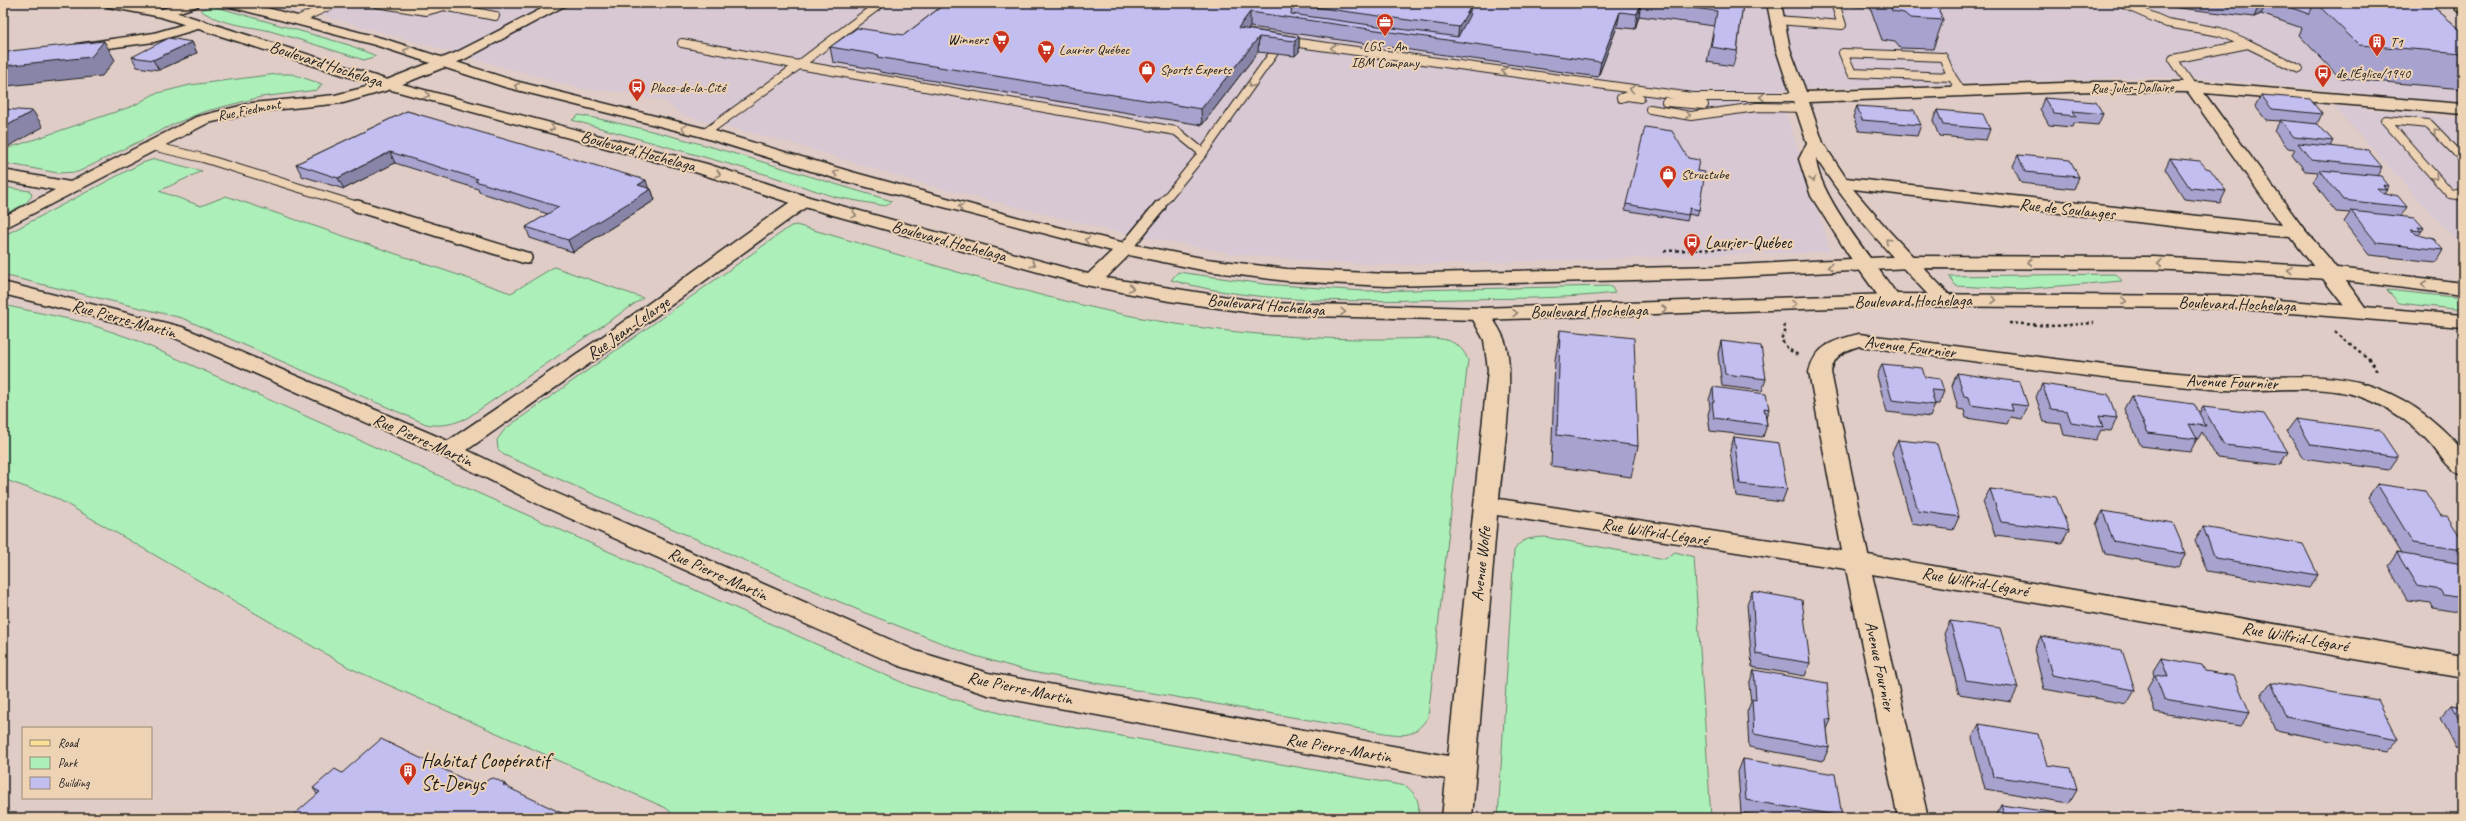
<svg xmlns="http://www.w3.org/2000/svg" width="2466" height="821" viewBox="0 0 2466 821" font-family="Caveat,sans-serif">
<style>
.built{fill:#d7c8d3}
.green{fill:#adefb9;stroke:#64866a}
.lines{fill:none;stroke-linecap:round;stroke-linejoin:round}
.lane-far1-casing{stroke:#1c1c1c;stroke-width:10}
.lane-casing{stroke:#1c1c1c;stroke-width:14}
.street-casing{stroke:#1c1c1c;stroke-width:3}
.secondary-casing{stroke:#1c1c1c;stroke-width:3}
.primary-casing{stroke:#1c1c1c;stroke-width:3}
.path-far1{stroke:#1c1c1c;stroke-width:2;stroke-dasharray:2 2;stroke-linecap:butt}
.path{stroke:#1c1c1c;stroke-width:2.5;stroke-dasharray:3 3;stroke-linecap:butt}
.lane-far1{stroke:#edd2b4;stroke-width:8}
.lane{stroke:#edd2b4;stroke-width:11}
.street{fill:#edd2b4;fill-rule:evenodd}
.secondary{fill:#edd2b4;fill-rule:evenodd}
.primary{fill:#fbdf96;fill-rule:evenodd}
.wall{fill:#a8a3ce;stroke:#1c1c1c}
.shaded-wall{fill:#8885a8;stroke:#1c1c1c}
.building{fill:#c3bef0;stroke:#1c1c1c}
.oneway{stroke:#8f8070}
.labels{text-anchor:middle;dominant-baseline:central;stroke-width:4;stroke-linejoin:round;paint-order:stroke}
.far-poi-label{font-size:14px;fill:#1c1c1c;stroke:#edd2b4;text-anchor:start}
.far-street-label{font-size:14px;fill:#1c1c1c;stroke:#edd2b4}
.street-label{font-size:17px;fill:#1c1c1c;stroke:#edd2b4}
.poi-label{font-size:17px;fill:#1c1c1c;stroke:#edd2b4;text-anchor:start}
.near-poi-label{font-size:20px;fill:#1c1c1c;stroke:#edd2b4;text-anchor:start}
</style>
<rect width="100%" height="100%" fill="#e0ccc6"/>
<filter id="ink" filterUnits="userSpaceOnUse"><feTurbulence type="fractalNoise" baseFrequency=".025" numOctaves="2"/><feDisplacementMap in="SourceGraphic" scale="8" xChannelSelector="R" yChannelSelector="G"/><feConvolveMatrix kernelMatrix="1 2 1 2 8 2 1 2 1" color-interpolation-filters="sRGB"/></filter>
<g filter="url(#ink)">
<path class="built" d="M279,3H2410L2463,50V103L2209,79L2150,77L1779,90L1830,248L1828,252L1452,264L1388,265L1326,262L1234,254L1109,230L927,185L790,143L699,120L680,114L665,102L619,92L581,89Z
M2333,106L2463,119V248Z"/>
<path class="green" d="M213,6L349,45L376,56L364,60C332,50 301,40 270,31C245,25 222,25 200,10Z
M277,74H292L322,84L317,90L261,97L203,112L174,124L78,172L58,173L3,163V150L133,106L154,94L190,85Z
M579,115C685,135 789,171 892,201L886,206L835,197L768,175L572,120Z
M155,159L202,171L159,191L201,206L226,196L511,293L554,267L643,298L467,418C453,424 441,427 426,424L182,318L3,275V236L142,163Z
M3,187L30,191L32,196L25,204L3,215Z
M796,225C903,255 1009,290 1117,313C1220,335 1327,342 1432,338C1449,339 1461,343 1468,360L1428,717C1414,737 1407,736 1384,733L1031,672L972,655L863,612L504,455L498,449L497,440L505,429L791,226Z
M1178,272L1264,284L1363,291L1611,286L1615,293C1564,299 1512,298 1461,299C1365,301 1264,306 1171,280Z
M2116,274L2122,281L2021,289L1956,286L1949,276Z
M2387,290L2463,298V310L2399,303Z
M3,305L83,322L133,339L910,686L1013,717L1406,786C1418,796 1420,803 1418,818H677L666,808L350,668L56,498L3,479Z
M1545,537L1665,559L1675,552L1694,557L1711,818H1498L1514,551C1521,538 1531,538 1545,537Z"/>
<g class="lines">
<defs>
<path id="lane-far1" d="M376,3L426,11L456,3
M858,3L877,6L799,65L1176,131L1203,153
M2121,3L2167,23L2220,32L2248,44
M448,7L495,16
M298,20L335,3
M1777,20L1842,25L1835,3
M1284,41L1692,97H1801
M682,43L799,65
M1843,53L1943,57L1952,77L1852,73Z
M1952,77L1962,92
M2192,87L2173,59L2248,44L2299,69
M1621,98L1627,96L1640,98
M1666,102L1704,105
M1650,109L1691,116L1757,107L1804,108
M705,133L799,65
M152,146L203,158L361,207
M2463,159L2429,124L2385,120L2450,194L2463,196
M1159,207L1203,153L1273,54"/>
<path id="lane" d="M357,206L526,258
M1125,249L1160,206"/>
<path id="street" d="M179,3H200L198,6L164,17L157,13L159,10Z
M553,3H570L465,59L385,91L343,103L262,111L208,123L3,229V217L55,190L3,180V170L70,182L196,117L252,103L335,95L374,85L455,53Z
M1767,3H1781L1790,49L1806,92L2092,82H2192L2463,104V114L2204,93L2303,228L2328,257L2368,311L2365,315L2358,317L2351,315L2291,237L2241,234L1853,189L1889,231L1954,300L1951,304L1944,306L1937,304C1892,257 1850,212 1816,158C1817,195 1879,268 1901,300L1898,304L1891,306L1884,304L1848,254L1811,196L1799,159L1807,143L1776,49ZM2092,91L2188,92L2282,225L1846,178L1823,143L1809,102Z
M199,20L204,21L206,24L204,27L154,42L77,52L70,48L77,44L154,33Z
M803,196L809,197L812,201L809,205L623,340L467,450L554,492L916,651L988,673L1448,756L1488,370L1484,340L1470,314L1473,310L1480,308L1487,310C1493,319 1500,329 1504,339C1517,371 1502,461 1499,499L1842,551L1809,372C1815,345 1835,340 1859,334C1976,348 2093,366 2211,376C2261,381 2313,370 2362,383C2403,395 2436,419 2463,451V475C2448,471 2438,451 2427,440C2407,419 2380,401 2351,394C2306,383 2257,394 2211,389C2093,379 1976,361 1859,346C1844,351 1834,355 1831,372L1868,555L2463,656V678L1872,574L1928,818H1898L1846,569L1497,515L1472,818H1442L1446,779L988,695L897,665L538,504L442,456L168,335L3,294V282L182,327L448,441L609,332L797,197Z"/>
<path id="secondary" d="M101,3H131L169,10L394,82L707,164L809,197L1088,274L1112,251L840,180L699,136L505,87L375,45L227,6L225,3H248L385,39L515,81L711,130L852,172L1020,218L1125,243L1207,259L1287,269L1387,274L1717,266L1909,256L2154,257L2329,267L2463,283V295L2329,279L2154,269L1909,268L1717,278L1387,286L1287,281L1207,271L1129,255L1106,278L1267,303L1480,308L1891,294L2229,296L2463,315V327L2229,308L1891,306L1480,320L1267,315L1169,301L1085,285L797,205L695,172L384,88L161,17L108,7Z"/>
<path id="primary" d="M2456,3H2463V14L2456,10Z"/>
</defs>
<use href="#lane-far1" class="lane-far1-casing"/>
<use href="#lane" class="lane-casing"/>
<use href="#street" class="street-casing"/>
<use href="#secondary" class="secondary-casing"/>
<use href="#primary" class="primary-casing"/>
<path class="path-far1" d="M70,3L88,7"/>
<path class="path" d="M1664,251L1738,248
M2009,323L2055,326L2094,323
M1784,325L1786,330L1781,339L1788,349L1798,355
M2335,332L2369,359L2378,372"/>
<use href="#lane-far1" class="lane-far1"/>
<use href="#lane" class="lane"/>
<use href="#street" class="street"/>
<use href="#secondary" class="secondary"/>
<use href="#primary" class="primary"/>
</g>
<path class="wall" d="M946,3H1743L1737,51L1733,66L1707,62L1714,26L1639,16L1635,29L1617,27L1598,77L1250,27L1248,29L1299,37V52L1295,56L1258,52L1202,125L880,72L879,70L833,62L830,47L904,35Z
M1853,3H1936L1943,20L1933,49L1900,48L1895,42L1882,40L1870,7L1853,6Z
M2138,3H2429L2463,32V89L2340,78L2299,35L2302,28L2261,14L2254,17Z
M192,42L197,53L159,70L137,67L132,57Z
M2261,95L2322,114L2317,124L2333,141L2330,146L2382,167L2377,176L2389,186L2384,193L2407,207L2401,216L2424,228L2419,235L2443,250L2436,262L2369,255L2344,222L2350,213L2336,212L2313,182L2319,172L2305,171L2292,154L2295,149L2288,148L2274,131L2280,121L2266,120L2255,106Z
M2044,98L2103,114L2098,125L2074,123L2072,127L2049,125L2040,109Z
M1857,106L1921,125L1917,136L1859,131L1853,117Z
M1937,110L1990,129L1986,140L1939,136L1933,121Z
M407,111L651,189L655,200L573,252L530,238L526,227L548,214L479,192L478,189L395,163L344,189L302,176L296,164Z
M2018,155L2079,177L2074,189L2021,183L2013,166Z
M1688,158L1697,171L1699,210L1697,216L1689,214L1687,221L1625,210L1626,204Z
M2170,158L2206,168L2226,191L2220,203L2184,199L2165,169Z
M1560,330L1638,446L1631,477L1551,466L1555,360Z
M1721,341L1766,379L1762,391L1722,386L1718,354Z
M1882,364L1944,391L1939,404H1935V405L1930,417L1887,412L1877,376Z
M1957,373L2028,406L2022,419L2010,417L2007,424L1966,418L1964,410L1958,409L1952,386Z
M2042,384L2117,418L2111,431L2101,430L2096,440L2064,435L2061,424L2044,422L2036,397Z
M1713,387L1769,409L1766,418L1767,425L1763,437L1710,431L1708,414L1710,408L1709,400Z
M2131,396L2199,414L2203,407L2288,452L2280,465L2217,458L2202,432L2198,439H2197L2190,452L2141,446L2124,409Z
M2296,419L2398,457L2389,470L2303,458L2287,431Z
M1734,437L1787,489L1782,502L1736,496L1730,450Z
M1898,440L1959,517L1953,530L1912,524L1892,453Z
M2377,484L2441,516L2463,541V560L2460,563L2463,564V613L2433,608L2431,603L2407,600L2388,566L2397,553L2402,554L2368,497Z
M1990,489L2069,530L2062,543L1995,535L1983,502Z
M2103,511L2186,554L2178,567L2105,554L2096,524Z
M2203,527L2318,575L2309,588L2207,571L2195,540Z
M1752,591L1810,663L1805,676L1752,667L1747,604Z
M1950,621L2018,688L2011,702L1959,694L1944,634Z
M2041,636L2135,690L2127,704L2044,689L2034,649Z
M2161,658L2205,671L2250,713L2240,726L2155,712L2147,688L2154,676L2153,671Z
M1754,670L1831,720L1827,729L1829,748L1823,761L1749,747L1747,712L1751,702L1749,684Z
M2271,682L2398,739L2386,752L2276,730L2261,695Z
M2452,705L2463,707V750L2456,749L2440,718Z
M1979,724L2047,765L2077,789L2069,803L1985,789L1972,738Z
M1743,759L1842,816L1841,818H1771L1741,813L1738,772Z
M342,773L480,787L505,784L507,787L317,794L313,788Z
M2001,805L2065,818H1994Z"/>
<path class="shaded-wall" d="M1641,3L1639,16L1635,29L1637,14Z
M2260,3H2267L2261,14L2254,17Z
M1471,6L1468,30L1457,41L1459,27Z
M1250,12V27L1238,43V28Z
M1620,12L1617,27L1598,77L1601,62Z
M1259,37L1258,52L1202,125L1201,109Z
M1299,37V52L1295,56V41Z
M104,41L115,60L102,76L7,86L3,80V66Z
M192,42L197,53L159,70L153,60Z
M33,111L43,127L4,149L3,148V128Z
M390,152L395,163L344,189L338,178Z
M646,180L649,190L651,189L655,200L573,252L568,240L638,185Z"/>
<path class="building" d="M946,3H1292V4L1291,14L1458,37L1469,16L1471,6L1449,3H1641L1637,14L1620,12L1601,62L1250,12L1238,28L1299,37L1295,41L1259,37L1201,109L877,57L879,55L830,47L857,28L904,35Z
M1292,3H1449L1471,6L1459,27L1292,4Z
M1651,3H1743L1737,51L1711,47L1717,11Z
M1889,3H1936L1943,20L1910,18L1904,13L1892,11Z
M2277,3H2315L2309,14Z
M2316,3H2429L2463,32V53L2359,45Z
M169,38L192,42L153,60L132,57Z
M104,41L91,57L3,66V58L10,51Z
M2261,95L2310,99L2322,114L2272,109Z
M2044,98L2096,102L2103,114L2073,111L2076,116L2054,114Z
M1857,106L1914,110L1921,125L1862,120Z
M3,109L33,111L3,128Z
M1937,110L1983,114L1990,129L1943,125Z
M407,111L646,180L638,185L651,189L568,240L526,227L559,207L475,181L478,179L390,152L338,178L296,164Z
M2280,120L2318,124L2333,141L2294,137Z
M1645,127L1672,131L1688,158L1699,160L1697,171L1705,172L1699,210L1690,208L1688,215L1626,204Z
M2298,143L2368,150L2382,167L2311,160Z
M2018,155L2070,160L2079,177L2025,172Z
M2170,158L2200,161L2206,168L2210,169L2226,191L2190,188Z
M2320,170L2381,176L2389,186L2383,185L2386,189L2377,188L2380,192L2398,196L2407,207L2343,200Z
M2351,211L2415,218L2424,228L2418,227L2421,231L2411,230L2415,234L2434,239L2443,250L2377,243Z
M1560,330L1634,338L1638,446L1557,435Z
M1721,341L1761,346L1766,379L1725,374Z
M1882,364L1922,368L1925,377L1940,379L1944,391L1931,390L1935,405L1892,400Z
M1957,373L2020,382L2028,406L2011,404L2013,411L1971,405L1969,397L1964,396Z
M2042,384L2108,394L2117,418L2099,416L2103,427L2071,422L2067,411L2051,409Z
M1713,387L1766,394L1769,409L1764,408L1767,425L1714,418L1712,402H1714Z
M2131,396L2194,404L2206,426L2189,424L2197,439L2148,433Z
M2203,407L2264,414L2288,452L2224,445Z
M2296,419L2380,430L2398,457L2311,445Z
M1734,437L1779,443L1787,489L1740,484Z
M1898,440L1937,444L1959,517L1918,511Z
M2377,484L2425,491L2441,516H2447L2463,541V550L2413,543Z
M1990,489L2056,497L2069,530L2001,522Z
M2103,511L2173,523L2186,554L2113,541Z
M2203,527L2303,544L2318,575L2215,558Z
M2397,553L2463,564V598L2444,595L2441,590L2417,586Z
M1752,591L1802,600L1810,663L1756,654Z
M1950,621L2000,628L2018,688L1966,680Z
M2041,636L2122,650L2135,690L2052,675Z
M2161,658L2202,665L2205,671L2234,676L2250,713L2164,699L2155,675L2168,677Z
M1754,670L1827,683L1831,720L1826,719L1829,748L1754,734L1752,699L1756,700Z
M2271,682L2378,700L2398,739L2286,717Z
M2452,705L2463,707V726Z
M1979,724L2038,734L2047,765L2071,768L2077,789L1993,776Z
M381,739L480,787L489,779L494,778L505,784L503,785L572,818H290L320,792L313,788L335,769L342,773Z
M1743,759L1835,774L1842,816L1746,800Z
M2001,805L2064,814L2065,818H2005Z"/>
<defs><path id="oneway-chevron" d="M-2-3.5L2.5 0L-2 3.5" fill="none" stroke-width="1.6" stroke-linecap="round" stroke-linejoin="round"/></defs>
<g class="oneway">
<use href="#oneway-chevron" transform="translate(1333 48) rotate(-172)"/>
<use href="#oneway-chevron" transform="translate(406 51) rotate(-161)"/>
<use href="#oneway-chevron" transform="translate(1504 71) rotate(-172)"/>
<use href="#oneway-chevron" transform="translate(1251 85) rotate(126)"/>
<use href="#oneway-chevron" transform="translate(517 86) rotate(-166)"/>
<use href="#oneway-chevron" transform="translate(1632 89) rotate(-172)"/>
<use href="#oneway-chevron" transform="translate(427 95) rotate(15)"/>
<use href="#oneway-chevron" transform="translate(1762 97) rotate(180)"/>
<use href="#oneway-chevron" transform="translate(1688 115) rotate(5)"/>
<use href="#oneway-chevron" transform="translate(552 128) rotate(15)"/>
<use href="#oneway-chevron" transform="translate(684 128) rotate(-166)"/>
<use href="#oneway-chevron" transform="translate(2436 131) rotate(-134)"/>
<use href="#oneway-chevron" transform="translate(836 173) rotate(-163)"/>
<use href="#oneway-chevron" transform="translate(718 174) rotate(18)"/>
<use href="#oneway-chevron" transform="translate(2435 177) rotate(49)"/>
<use href="#oneway-chevron" transform="translate(1813 179) rotate(71)"/>
<use href="#oneway-chevron" transform="translate(961 207) rotate(-165)"/>
<use href="#oneway-chevron" transform="translate(854 215) rotate(15)"/>
<use href="#oneway-chevron" transform="translate(1087 240) rotate(-166)"/>
<use href="#oneway-chevron" transform="translate(1888 241) rotate(-137)"/>
<use href="#oneway-chevron" transform="translate(2030 262) rotate(-180)"/>
<use href="#oneway-chevron" transform="translate(2160 263) rotate(-177)"/>
<use href="#oneway-chevron" transform="translate(1033 264) rotate(15)"/>
<use href="#oneway-chevron" transform="translate(1830 267) rotate(177)"/>
<use href="#oneway-chevron" transform="translate(2290 270) rotate(-177)"/>
<use href="#oneway-chevron" transform="translate(2424 284) rotate(-173)"/>
<use href="#oneway-chevron" transform="translate(1131 288) rotate(10)"/>
<use href="#oneway-chevron" transform="translate(1994 300) rotate(1)"/>
<use href="#oneway-chevron" transform="translate(2124 301) rotate(1)"/>
<use href="#oneway-chevron" transform="translate(1794 304) rotate(-2)"/>
<use href="#oneway-chevron" transform="translate(1664 309) rotate(-2)"/>
<use href="#oneway-chevron" transform="translate(1343 312) rotate(2)"/>
<use href="#oneway-chevron" transform="translate(1515 313) rotate(-1)"/>
</g>
</g>
<defs>
<symbol id="office-pin" viewBox="-11 -11 22 30"><path d="M0 17L-7.5 6A9.5 9.5 0 1 1 7.5 6Z" fill="#c8321e" stroke="#edd2b4"/><path d="M-6-3h4V-5.5h4V-3h4V5H-6ZM-1-4.5V-3h2v-1.5ZM-6 0V1H6V0Z" fill="#fff"/></symbol>
<symbol id="supermarket-pin" viewBox="-11 -11 22 30"><path d="M0 17L-7.5 6A9.5 9.5 0 1 1 7.5 6Z" fill="#c8321e" stroke="#edd2b4"/><path d="M-6-5.5h2.5l.6 2H6L4.5 2H-2.5L-4.4-4H-6ZM-1.5 3.2a1.3 1.3 0 1 0 .1 0ZM3 3.2a1.3 1.3 0 1 0 .1 0Z" fill="#fff"/></symbol>
<symbol id="building-pin" viewBox="-11 -11 22 30"><path d="M0 17L-7.5 6A9.5 9.5 0 1 1 7.5 6Z" fill="#c8321e" stroke="#edd2b4"/><path d="M-4-6H4V6H1V3H-1V6H-4ZM-2.5-4.3h1.7v1.8h-1.7ZM.8-4.3h1.7v1.8H.8ZM-2.5-1h1.7V.8h-1.7ZM.8-1h1.7V.8H.8Z" fill="#fff"/></symbol>
<symbol id="shop-pin" viewBox="-11 -11 22 30"><path d="M0 17L-7.5 6A9.5 9.5 0 1 1 7.5 6Z" fill="#c8321e" stroke="#edd2b4"/><path d="M-5-2.5h2.3a2.7 3.5 0 0 1 5.4 0H5L5.5 6h-11ZM-1.5-2.5h3a1.5 2.3 0 0 0-3 0Z" fill="#fff"/></symbol>
<symbol id="bus-pin" viewBox="-11 -11 22 30"><path d="M0 17L-7.5 6A9.5 9.5 0 1 1 7.5 6Z" fill="#c8321e" stroke="#edd2b4"/><path d="M-5-6H5V4H4V6H2V4H-2V6H-4V4H-5ZM-3.5-4V0h7V-4ZM-3.5 1.2v1.5H-2V1.2ZM2 1.2v1.5H3.5V1.2Z" fill="#fff"/></symbol>
</defs>
<g fill-rule="evenodd">
<use href="#office-pin" x="1375" y="12" width="20" height="27"/>
<use href="#supermarket-pin" x="991" y="29" width="20" height="27"/>
<use href="#building-pin" x="2367" y="32" width="20" height="27"/>
<use href="#supermarket-pin" x="1036" y="39" width="20" height="27"/>
<use href="#shop-pin" x="1137" y="59" width="20" height="27"/>
<use href="#bus-pin" x="2313" y="63" width="20" height="27"/>
<use href="#bus-pin" x="627" y="77" width="20" height="27"/>
<use href="#shop-pin" x="1658" y="164" width="20" height="27"/>
<use href="#bus-pin" x="1682" y="232" width="20" height="27"/>
<use href="#building-pin" x="398" y="761" width="20" height="27"/>
</g>
<g class="labels">
<g class="far-poi-label">
<text x="988" y="39" text-anchor="end">Winners</text>
<text x="2390" y="42">T1</text>
<text x="1385" y="46" text-anchor="middle">LGS - An<tspan x="1385" dy="16">IBM Company</tspan></text>
<text x="1059" y="49">Laurier Québec</text>
<text x="1160" y="69">Sports Experts</text>
<text x="2336" y="73">de l'Église/1940</text>
<text x="650" y="87">Place-de-la-Cité</text>
<text x="1681" y="174">Structube</text>
</g>
<g class="far-street-label">
<text transform="translate(2132 88) rotate(-1)">Rue Jules-Dallaire</text>
<text transform="translate(249 110) rotate(-11)">Rue Fiedmont</text>
</g>
<g class="street-label">
<text transform="translate(326 64) rotate(18)">Boulevard Hochelaga</text>
<text transform="translate(638 151) rotate(15)">Boulevard Hochelaga</text>
<text transform="translate(2067 209) rotate(6)">Rue de Soulanges</text>
<text transform="translate(949 241) rotate(15)">Boulevard Hochelaga</text>
<text transform="translate(1913 301) rotate(-1)">Boulevard Hochelaga</text>
<text transform="translate(2237 304) rotate(2)">Boulevard Hochelaga</text>
<text transform="translate(1266 305) rotate(5)">Boulevard Hochelaga</text>
<text transform="translate(1589 311) rotate(-1)">Boulevard Hochelaga</text>
<text transform="translate(124 319) rotate(15)">Rue Pierre-Martin</text>
<text transform="translate(628 328) rotate(-35)">Rue Jean-Lelarge</text>
<text transform="translate(1910 347) rotate(7)">Avenue Fournier</text>
<text transform="translate(2232 382) rotate(2)">Avenue Fournier</text>
<text transform="translate(423 440) rotate(24)">Rue Pierre-Martin</text>
<text transform="translate(1655 532) rotate(9)">Rue Wilfrid-Légaré</text>
<text transform="translate(1481 564) rotate(-84)">Avenue Wolfe</text>
<text transform="translate(718 574) rotate(24)">Rue Pierre-Martin</text>
<text transform="translate(1975 582) rotate(10)">Rue Wilfrid-Légaré</text>
<text transform="translate(2295 637) rotate(10)">Rue Wilfrid-Légaré</text>
<text transform="translate(1880 666) rotate(78)">Avenue Fournier</text>
<text transform="translate(1020 688) rotate(12)">Rue Pierre-Martin</text>
<text transform="translate(1339 748) rotate(10)">Rue Pierre-Martin</text>
</g>
<g class="poi-label">
<text x="1705" y="242">Laurier-Québec</text>
</g>
<g class="near-poi-label">
<text x="421" y="760">Habitat Coopératif<tspan x="421" dy="23">St-Denys</tspan></text>
</g>
</g>
<rect width="2466" height="821" fill="none" stroke="#edd2b4" stroke-width="16"/>
<rect x="8" y="8" width="2450" height="805" fill="none" stroke="#1c1c1c" stroke-width="1.5" filter="url(#ink)"/>
<rect x="22" y="727" width="130" height="72" fill="#edd2b4" stroke="#998977"/>
<rect x="30" y="740" width="20" height="6" fill="#fbdf96" stroke="#998977"/>
<text x="58" y="747" font-size="12" fill="#1c1c1c">Road</text>
<rect x="30" y="757" width="20" height="12" fill="#adefb9" stroke="#998977"/>
<text x="58" y="767" font-size="12" fill="#1c1c1c">Park</text>
<rect x="30" y="777" width="20" height="12" fill="#c3bef0" stroke="#998977"/>
<text x="58" y="787" font-size="12" fill="#1c1c1c">Building</text>
</svg>
